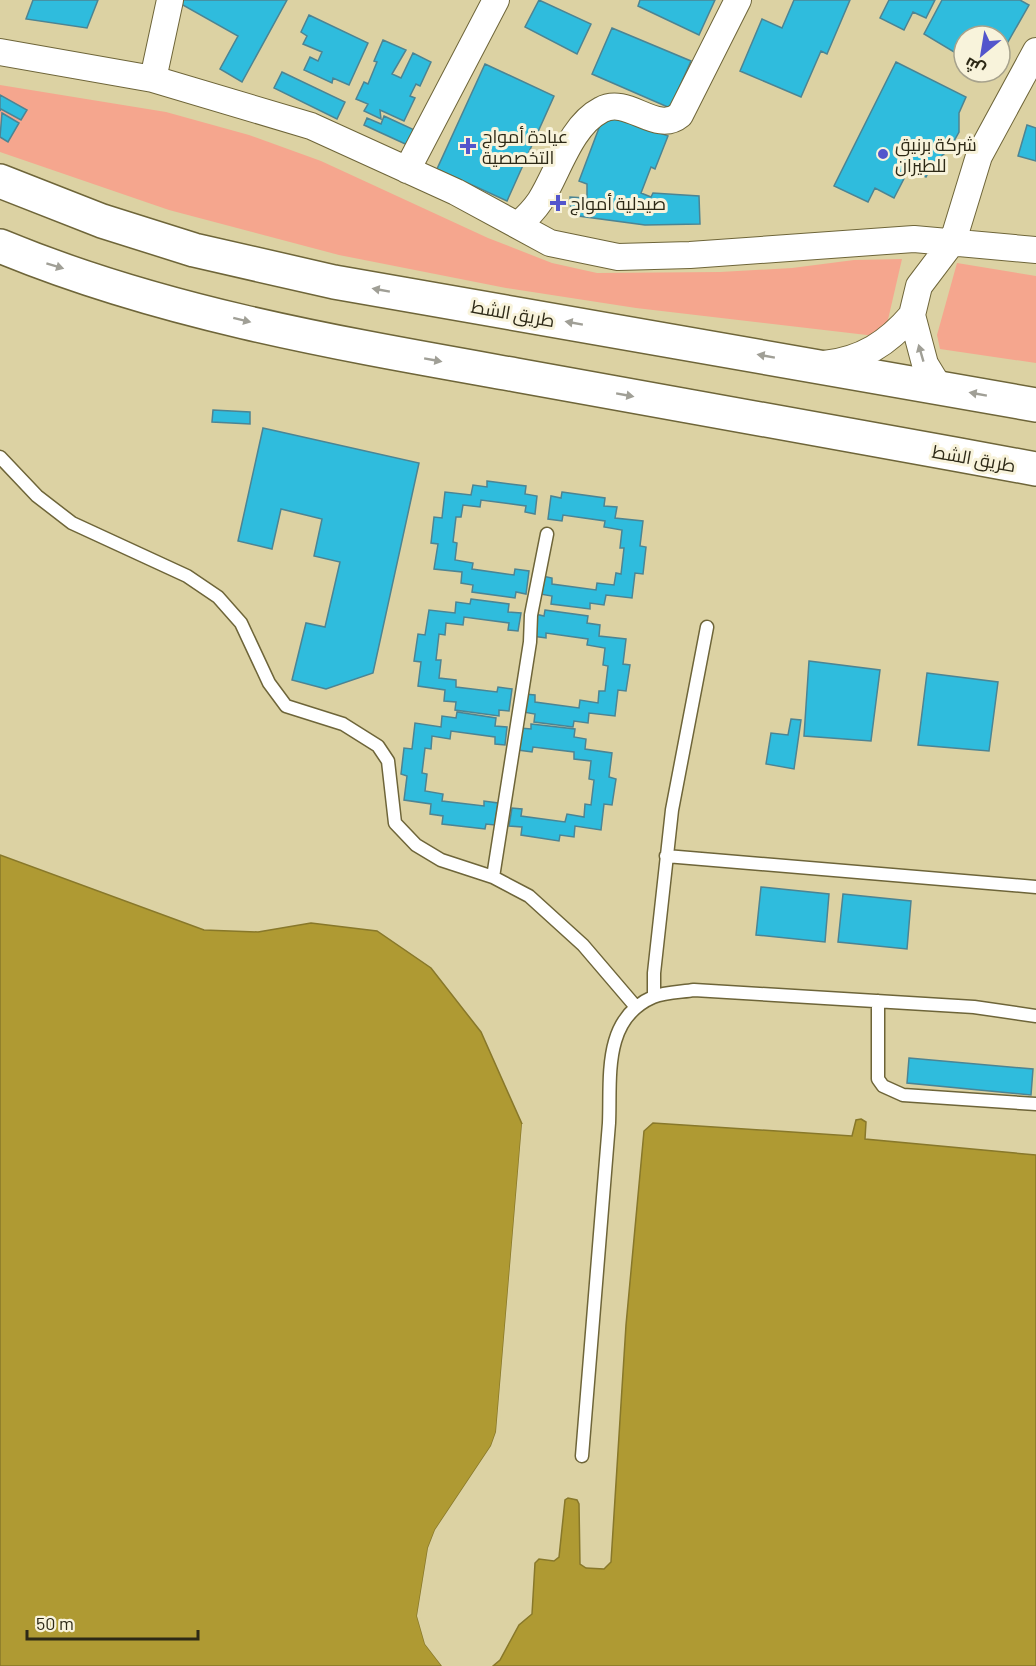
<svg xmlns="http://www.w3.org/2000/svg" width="1036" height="1666" viewBox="0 0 1036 1666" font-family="Barlow,Cairo,sans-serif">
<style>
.green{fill:#f5a68e}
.water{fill:#af9a33;stroke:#88782a;stroke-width:1.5}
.pier{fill:#dcd2a3}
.building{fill:#2fbcdd;stroke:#4c8493;stroke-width:1.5}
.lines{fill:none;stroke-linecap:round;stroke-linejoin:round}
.lane-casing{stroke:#6e6539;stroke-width:15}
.street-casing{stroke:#6e6539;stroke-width:28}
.highway-casing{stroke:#6e6539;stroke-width:36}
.lane{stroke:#fff;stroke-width:12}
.street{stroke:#fff;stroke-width:26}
.highway{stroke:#fff;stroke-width:33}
.oneway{fill:#a09f96}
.poi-dot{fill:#5355cc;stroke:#f8f3db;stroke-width:2}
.labels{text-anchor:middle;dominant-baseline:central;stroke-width:6;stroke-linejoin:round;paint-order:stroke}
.poi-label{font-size:18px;fill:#2d2916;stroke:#f8f3db;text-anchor:start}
.street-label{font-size:18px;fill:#2d2916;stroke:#f8f3db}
</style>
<rect width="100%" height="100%" fill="#dcd2a3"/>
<path class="green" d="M0,85L166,112L249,135L321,161L488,238L552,263L597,273L720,272L792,268L854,260L902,259L884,337L636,308L506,288L339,255L169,210L0,152Z
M957,263L1036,276V363L940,349L937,335Z"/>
<path class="water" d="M0,855L204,930L258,932L311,923L377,931L431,968L481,1032L522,1124L496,1432L491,1446L435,1530L428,1548L417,1616L425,1644L442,1666H0Z
M861,1119L866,1122L865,1139L1036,1155V1666H493L500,1660L519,1625L532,1614L535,1563L539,1559L554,1561L559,1557L565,1500L568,1498L577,1500L579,1504L580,1564L586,1568L604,1569L611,1562L626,1325L644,1131L653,1123L852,1136L856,1120Z"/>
<path class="pier" d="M522,1124H525L499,1433L493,1448L437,1531L431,1549L420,1616L428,1643L445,1666H442L425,1644L417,1616L428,1548L435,1530L491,1446L496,1432Z"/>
<path class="building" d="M33,0H98L87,28L26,19Z
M183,0H287L242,82L220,69L238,36L181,4Z
M539,0L591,24L577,54L525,27Z
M640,0H715L699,35L638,6Z
M794,0H850L827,54L821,51L801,97L740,71L762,19L782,28Z
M889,0H935L926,18L913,12L904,30L880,18Z
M942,0H1020L1029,5L1000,56V36H964V58L924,34Z
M309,15L368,43L349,85L333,78L332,83L304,70L310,57L318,61L322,52L303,44L307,36L301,32Z
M612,28L691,61L670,108L592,74Z
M383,40L406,50L392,74L401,78L413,53L431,62L420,86L416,84L410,96L415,98L404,121L380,110L381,119L364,111L368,104L356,99L364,82L368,84L377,62L374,61Z
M896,62L966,97L959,113V132L949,150L934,162L926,177L909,169L894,198L875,188L868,202L834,186Z
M485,64L554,96L507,201L437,169Z
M282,72L345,102L337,119L274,88Z
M0,95L27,110L21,120L1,109L0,111Z
M605,112L668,136L655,169L651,167L641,193L651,197L653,193L699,196L700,224L645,225L571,215L570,197L587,198V184L579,181Z
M2,113L19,123L8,142L0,137Z
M384,116L421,133L414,148L364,125L367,118L381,124Z
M1027,125L1036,128V161L1018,156Z
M213,410L250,412V424L212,422Z
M263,428L419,463L373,673L326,689L292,680L306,623L325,627L340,562L314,556L322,519L281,509L272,549L238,541Z
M487,481L526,486L525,494L537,496L535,514L525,512L526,506L481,500L480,507L463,505L461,517H456L453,542L457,543L455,560L473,563L472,569L514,575L515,569L529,571L526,594L516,592L515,598L472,592L473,585L461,583L462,572L434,569L438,544L431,543L434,517L442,518L445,492L471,495L473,485L487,487Z
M562,492L605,498L604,506L617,507L615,518L643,521L640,546L646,547L643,574L635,573L632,598L606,595L604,605L590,603V609L551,604L552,596L540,594L542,576L552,578V584L596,590L597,583L614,585L616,573L621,574L624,548H620L622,530L604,527L605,521L563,515L562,521L548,519L551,496L561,498Z
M471,599L509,604L508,612L521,613L518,631L508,630L509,623L464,617L463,625L446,623L445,635L439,634L436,660H441L439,678L456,680V687L497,692L498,687L512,689L509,711L499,710V716L455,710L456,702L444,701L445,690L418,686L421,662L414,661L418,634L425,635L429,610L455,613L456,602L470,604Z
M545,610L588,616L587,623L600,625L599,636L626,639L623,664L630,665L626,691L618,690L615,716L589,713L588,723L574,721L573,727L534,722L535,714L523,712L525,694L535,695V702L579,708L580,700L598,703L599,691H605L608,666L603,665L605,648L587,645L588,639L546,633V638L532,636L535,614L544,616Z
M809,661L880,670L871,741L804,736Z
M927,673L998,682L989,751L918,745Z
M457,712L496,718L495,726L507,727L505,745L495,744V737L451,731L450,739L432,736L431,749L425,748L422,773L427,774L425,791L443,794L442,801L484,806V801L498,803L495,825L486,824L485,829L442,824L443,816L430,814L431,804L404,800L407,776L401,774L404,748L412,749L415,723L441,727L442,716L456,718Z
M791,719L801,720L794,769L766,764L771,733L788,735Z
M531,724L575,729L574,737L586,739L585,749L612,753L609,777L616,779L612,805L604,804L601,830L575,826L574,837L560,835L559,841L521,835L522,827L509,826L512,808L522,809L521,816L565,822L567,814L584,817L585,804L591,805L594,780L589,779L591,761L574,759V752L533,747L532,752L518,750L521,728L531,729Z
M761,887L829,894L825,942L756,935Z
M843,894L911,901L907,949L838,942Z
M909,1058L1033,1069L1031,1095L907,1083Z"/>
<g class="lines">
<defs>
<path id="lane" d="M0,457L37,496L72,523L187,576L218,597L241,623L269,683L286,706L343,724L378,746L388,761L395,823L416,845L441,860L493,877L529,896L583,945L636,1007
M666,856L1036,887
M493,877L530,642L531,615L547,534
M654,996V973L672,810L707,627
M878,1001V1079L883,1086L903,1095L1036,1104
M582,1456L609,1123C611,1078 602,1019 653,997C665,992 682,992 694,990L974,1007L1036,1016"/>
<path id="street" d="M0,52L153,79L311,126L456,192L550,243L618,257L690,255L914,239L1036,250
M153,79L170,0
M407,170L496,0
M518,225C526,218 534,210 540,201C558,173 570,126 601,110C628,95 656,135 680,115L738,0
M824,364C862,360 888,343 912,315
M939,387L925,364L912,315L919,286L953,241L979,156L1036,51"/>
<path id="highway" d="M0,181L102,221L194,250L334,282L1036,405
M0,246C164,314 342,344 516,375C690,406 863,437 1036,469"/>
</defs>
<use href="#lane" class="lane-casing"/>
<use href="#street" class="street-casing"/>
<use href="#highway" class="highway-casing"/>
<use href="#lane" class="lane"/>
<use href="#street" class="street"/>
<use href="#highway" class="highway"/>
</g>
<defs><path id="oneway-solid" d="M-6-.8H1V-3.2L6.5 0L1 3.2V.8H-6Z" transform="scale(1.5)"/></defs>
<g class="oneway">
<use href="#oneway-solid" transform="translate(55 266) rotate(17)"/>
<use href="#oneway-solid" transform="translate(381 290) rotate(-170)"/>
<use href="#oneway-solid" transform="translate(242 320) rotate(14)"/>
<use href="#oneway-solid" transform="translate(574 323) rotate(-170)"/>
<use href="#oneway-solid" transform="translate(921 353) rotate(-106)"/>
<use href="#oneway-solid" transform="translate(766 356) rotate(-170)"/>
<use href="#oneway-solid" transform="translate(433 360) rotate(10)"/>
<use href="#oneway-solid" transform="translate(978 394) rotate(-170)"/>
<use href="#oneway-solid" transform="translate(625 395) rotate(10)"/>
</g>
<g class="poi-dot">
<path d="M465 137h6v6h6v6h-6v6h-6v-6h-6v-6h6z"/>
<circle cx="883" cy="154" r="6"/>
<path d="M555 194h6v6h6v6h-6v6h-6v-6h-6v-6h6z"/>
</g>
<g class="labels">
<g class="poi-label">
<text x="482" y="136">عيادة أمواج<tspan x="482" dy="21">التخصصية</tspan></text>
<text x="895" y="144">شركة برنيق<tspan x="895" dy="21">للطيران</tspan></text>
<text x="570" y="203">صيدلية أمواج</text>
</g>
<g class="street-label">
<text transform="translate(513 313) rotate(10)">طريق الشط</text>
<text transform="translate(974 458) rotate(10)">طريق الشط</text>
</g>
</g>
<g transform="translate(982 54) rotate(210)"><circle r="28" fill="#f8f3db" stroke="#a7a28c" stroke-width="1.5"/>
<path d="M0-4.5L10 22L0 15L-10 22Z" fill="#5355cc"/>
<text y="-9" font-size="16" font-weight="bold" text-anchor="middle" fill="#2d2916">ش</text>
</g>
<path d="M27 1630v9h171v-9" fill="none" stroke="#2d2916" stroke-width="3"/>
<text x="36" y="1630" font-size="18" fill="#2d2916" stroke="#f8f3db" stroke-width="4.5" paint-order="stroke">50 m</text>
</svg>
